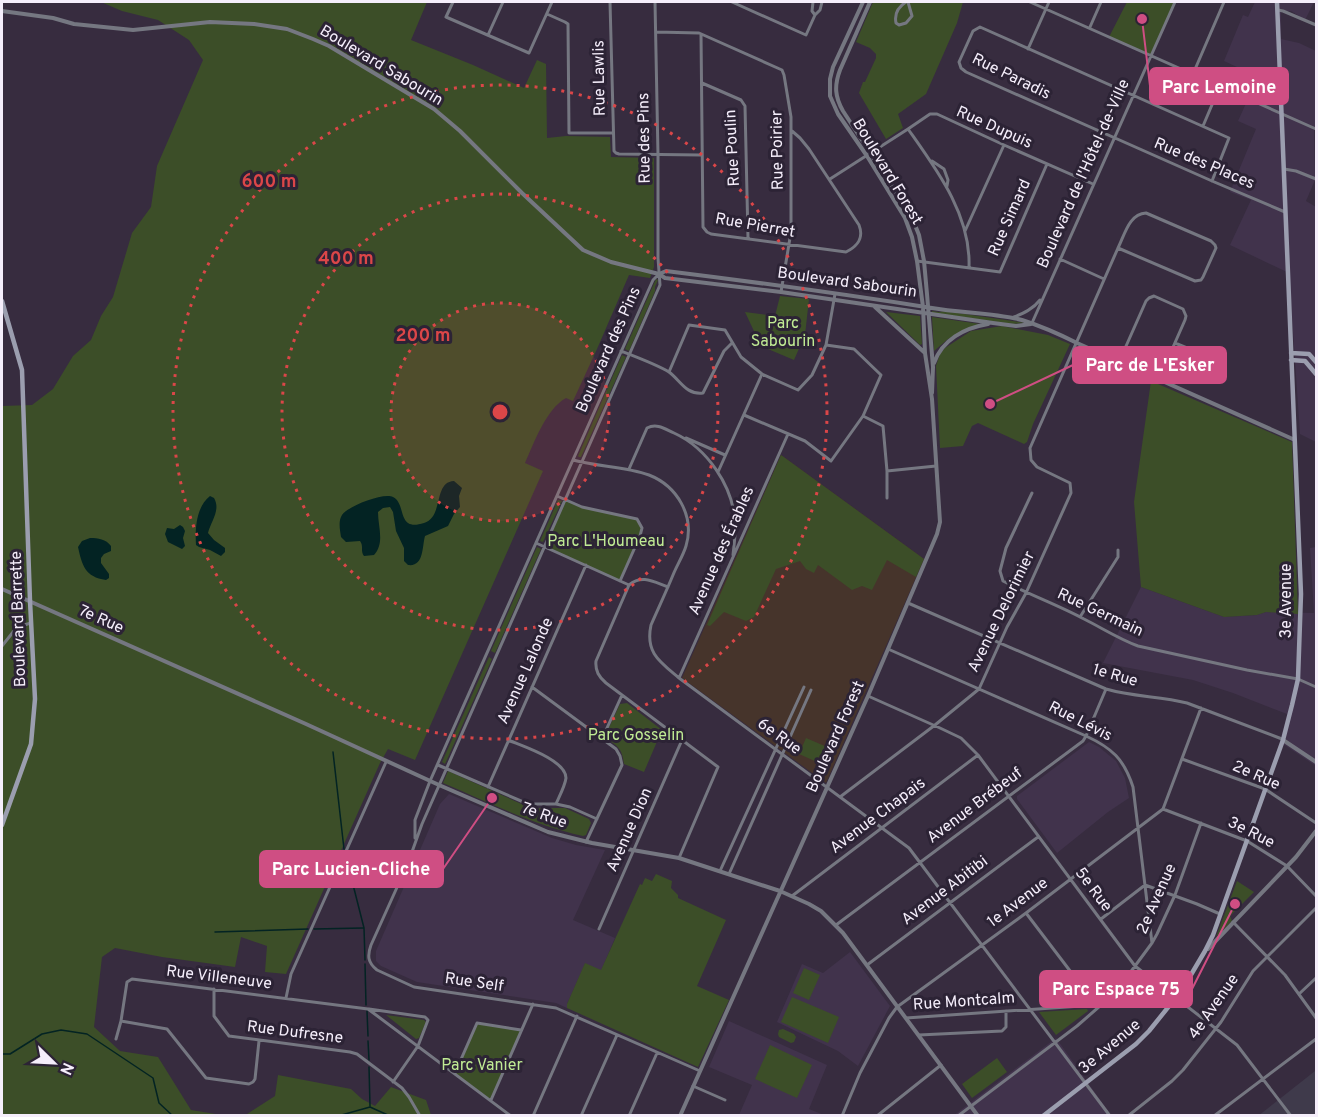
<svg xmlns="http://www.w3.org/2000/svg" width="1318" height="1117" viewBox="0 0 1318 1117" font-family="Overpass,sans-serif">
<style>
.built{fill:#41334c}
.industrial{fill:#3f3a4b}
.medical{fill:#46342b}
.green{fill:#3c4e28}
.water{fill:#032323}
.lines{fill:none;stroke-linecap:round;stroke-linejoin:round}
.stream{stroke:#032323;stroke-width:1.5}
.minor{stroke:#757781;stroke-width:3}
.tertiary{stroke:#757781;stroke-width:4}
.secondary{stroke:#9b9eaf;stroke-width:4.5}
.ring{fill:none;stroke:#db4648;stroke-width:3;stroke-dasharray:3 6}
.labels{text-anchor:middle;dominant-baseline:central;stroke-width:6;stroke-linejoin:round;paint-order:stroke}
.street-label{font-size:16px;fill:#f5eefb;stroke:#2c2335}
.park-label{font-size:16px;fill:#c0eb94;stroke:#2c2335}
.centre{fill:#db4648;stroke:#2c2335;stroke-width:3}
.ring-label{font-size:18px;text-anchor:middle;font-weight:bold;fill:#db4648;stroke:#2c2335;stroke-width:6;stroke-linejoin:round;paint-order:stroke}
.leader{fill:none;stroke:#cf4e83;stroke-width:2}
.callout-dot{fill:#cf4e83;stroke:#2c2335;stroke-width:2}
.callout{fill:#cf4e83;stroke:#cf4e83;stroke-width:2}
.callout-label{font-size:18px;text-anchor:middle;font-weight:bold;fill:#fff}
</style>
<rect width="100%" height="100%" fill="#372c3f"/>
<path class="built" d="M1255,2H1314L1305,20L1291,11H1281V39L1299,43L1316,51V123L1314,130L1315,180L1306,201L1316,207V442L1300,434L1289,273L1230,245L1251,200L1230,192L1256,129L1238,121L1248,99L1256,102L1265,80L1224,61L1243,15L1248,17Z
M1316,547V766L1280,742L1287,714L1233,693L1193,680L1103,663L1141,587L1224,617L1257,615L1266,612L1314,613L1310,548Z
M1089,742L1099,747L1116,761L1125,778L1129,798L1108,812L1057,853L1017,799V796Z
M449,794L552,838L576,845L605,850L573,920L615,938L601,971L585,964L567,1004V1008L556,1003L417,982L381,966L376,961V951L440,804Z
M850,952L890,1006L858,1066L838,1051L777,1022L802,964L823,973Z
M729,1021L827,1065L809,1109L824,1115H739L752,1085L709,1067Z
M1056,1038L1111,1115L953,1116Z"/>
<path class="industrial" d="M1316,1067V1115L1258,1116L1315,1071Z"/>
<path class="medical" d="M781,455L924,559L826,783L682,678Z"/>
<path class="green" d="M101,2H427L411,40L473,65L524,88L537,60L546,64L547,138L566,136L610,137L611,157L654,158V267L650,278L629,275L597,349L573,401L566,398C546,409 534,443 525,463L543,471L415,760L388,749L380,763L286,974L265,972L267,946L241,937L235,967L162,957L115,948L102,957L94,1027L120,1051L158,1057L191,1110L222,1115L2,1116V406L32,405L53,389L73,356L91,340L101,316L113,297L132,233L151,207L157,166L203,60L189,40L158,20L122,11Z
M873,2H963L957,23L926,94L898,114L903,128L886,139L859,93L863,82H865L876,58V54L870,48L856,42Z
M1127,2H1175L1151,55L1109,37Z
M656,279L658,280L655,287V291L629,351L625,349Z
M780,296L809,299L805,335L794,360L761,346L745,312L775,316Z
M932,311L939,312L944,311L1026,323L1013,324L932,313Z
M886,312L920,316L922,344L920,345Z
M932,317L980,324L948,339L934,351Z
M1002,326L1048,335L1070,344L1033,424L1027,442L1024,444L978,423L972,426L963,446L940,448L936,366L940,354L945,348L971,331Z
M622,355L626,357L581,457H579L578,456Z
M1151,381L1292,442L1298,614L1266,612L1257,615L1224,617L1141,587L1134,502Z
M781,455L924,559L916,577L887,560L872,590L862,586L852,590L818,565L814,573L806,569L800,561L776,569L754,617L746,621L724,612L710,626L707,625Z
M564,499L582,507L637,519L642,528L620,581L544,546Z
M558,500L562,501L543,542L540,541Z
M537,547L541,549L495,653L491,651Z
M489,657L492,659L445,764L442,762Z
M627,703L662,730L644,772L624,764C622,749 619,747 607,739L606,734L620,704Z
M806,738L827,747L823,756L820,755L817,762L799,754Z
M448,771L526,806L534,808H565L589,819L591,823L586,835L583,836C533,825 490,803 443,783Z
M656,874L672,881L671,888L678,895V898L726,920L697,986L729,1000L698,1067L567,1008V1004L585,963L601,970L640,884L642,885L645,878L652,881Z
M1237,881L1254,892L1230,916L1232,921L1216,937Z
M804,968L820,975L809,1000L793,993Z
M792,997L839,1017L828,1043L781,1022Z
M1087,1009L1088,1011L1056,1035L1039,1012Z
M386,1015L424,1020L426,1022L419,1038L416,1039Z
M477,1023L521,1030L491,1100L455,1073Z
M783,1029L794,1034L796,1037L794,1042L791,1043L779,1037L778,1034L779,1030Z
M770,1045L812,1065L797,1098L755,1079Z
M997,1058L1007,1072L972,1098L962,1084Z
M278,1075L351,1089L362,1099L375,1106L391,1087L426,1100L431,1115L244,1116L275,1096Z"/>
<path class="water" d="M454,481L462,488L459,496L460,507L454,514L448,526L425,536C422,547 424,567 408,565L404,561V548L396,531L393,512L390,507L383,508L378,512C378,527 385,543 374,555L364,556C360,551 364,546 360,541L346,542L341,537C340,530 338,521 342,515C348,506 384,492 393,497C407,504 396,532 424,523C444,517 433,482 454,481Z
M210,496L214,498C221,510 211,521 208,533L214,540L225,548V552L221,556L210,550L199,547L196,545C195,529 196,507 210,496Z
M180,525L183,527L185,531L183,538L185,546L182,549L168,542L165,534L167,528L174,529Z
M90,538C98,538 106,539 111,546V551L104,554L101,558V563L109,574V578L106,580C85,577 82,565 78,547L82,541Z"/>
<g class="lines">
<path class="stream" d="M333,752L344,849
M346,857L364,928L365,960
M314,929L363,928
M215,932L308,929
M365,964L366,1005
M367,1011L368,1036
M368,1041L369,1060
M2,1054H10L42,1034L61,1030L87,1034L153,1078L159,1103L173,1116
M369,1067L370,1106
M338,1116L370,1107L390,1116"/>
<path class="minor" d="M453,2L446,17L529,53L552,2
M610,2L614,151L616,153L619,154L701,155
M655,2L658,155V258L660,285L422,824L408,863L371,945C367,956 368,963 377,970L414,987L556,1008L700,1071
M732,2L806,35L815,15L820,10L822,2
M813,2L812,11L815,15
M906,2C898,7 894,13 896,23L899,25L906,23L912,16L908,2
M1030,2L1316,129
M1278,10L1283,11L1316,25
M547,14L565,22L568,24L569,133H613
M1090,27L1101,2
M656,32L699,33L782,70L784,75L791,117V232L781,292
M701,34L703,227L707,232L711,234L846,252C858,246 864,238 859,225L809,149L800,138L792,131
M488,35L503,2
M1028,49L1049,2
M1193,74L1224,2
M702,83L741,100L745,106L748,238
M1203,126L1220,86
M908,129C937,170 971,215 969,267
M932,161L944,169L948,180L947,186
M1284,169L1296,171L1316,179
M830,179L908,129L930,114H937L1004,145L1093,184
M1212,181L1229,138L980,27L973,31L959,62L961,68L966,72L1212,181L1285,212
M965,231L1004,145
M1060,259L1104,279
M917,261L1000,272L1047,164
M1014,317C1024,313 1033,309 1040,300
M1032,323L1175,2
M1175,343L1204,355L1217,356
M621,351C634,356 658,365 669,372C681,381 686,395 703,393L724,351L732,343
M1119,362L1146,301L1149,298L1154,296L1183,309L1186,316L1185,320L1159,379
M669,372L689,325L725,330L741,357L762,374L798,390L812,375L826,345L835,294
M744,415L805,441L831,461L863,416L881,375L854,349L826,345
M863,416L883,426L887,471V498
M686,438L725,455
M573,460C598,467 625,466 649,475C677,486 695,516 686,546C683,556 677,565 673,575C666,592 658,609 651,625C645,653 660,662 679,678L909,848L1110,1116
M629,469L647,428C657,423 665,429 674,433C707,448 733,486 735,522C736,533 734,545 733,555
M887,471L936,466
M718,472L762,374
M1032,493L1006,548L1000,571L1003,581C1030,595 1058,605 1084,619C1102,628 1119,639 1138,646L1247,670L1298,679L1316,687
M557,496L582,507L637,519L642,528L640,536L620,581
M536,543L629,585
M629,585L596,661C595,671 599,677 606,683L718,767L679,858
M629,585C642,574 654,582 668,587
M908,603L1106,689C1133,697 1160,696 1187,703L1282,739
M1080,617L1118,557V550
M2,646L17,627L31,623
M888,649L1086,736C1112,748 1124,759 1133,787L1152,943
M679,678L788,434
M532,687L616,749L620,756L622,765L586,842
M868,696L940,728L961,738L978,755L1135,966L1237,1045L1291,1116
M602,739L622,695
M508,740C522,746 566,760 566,778C565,786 559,797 556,804
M1182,759L1265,789L1316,823
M438,765L528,804H556L570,807L597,819
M488,787L586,565
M840,797L935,725L979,689L1007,627L1026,593L1071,493L1070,483L1037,467L1031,460L1030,448L1118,248L1195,281L1201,280L1203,277L1216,248L1215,245L1211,241L1146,213C1129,214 1125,234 1118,248
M1163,809L1247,841L1287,866L1316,896
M415,838V820L430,781L653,280L659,274
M720,871L804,687
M729,874L811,690
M792,896L978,755
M1026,913L1096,1005
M1101,919L1145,885L1197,904L1220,914
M1233,922L1285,975L1316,1018
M836,925L1083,741L1086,736L1106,689
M599,929L682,740
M867,965L1038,837
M214,989V1016L229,1036L350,1052L357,1054L402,1088L409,1097L420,1116
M1299,994L1316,978
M286,998L291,974L386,762
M369,1009L425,1017L428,1020L418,1046L393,1082
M906,1018L1096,1005
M121,1021L167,1029L206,1078L249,1084L253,1082L255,1079L259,1041
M919,1035L1002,1031L1006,1027V1011
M116,1039L121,1021L127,982L132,979L368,1009L511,1116
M455,1073L477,1023L521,1030
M693,1086L725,1100
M491,1100L533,1004
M533,1116L577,1016
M581,1116L617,1035
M629,1116L657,1053
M842,1116L860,1073L889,1018L897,1007L1026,913L1163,809L1201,708
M877,1116L941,1065
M958,1116L1077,1026L1108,999L1121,985L1152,943L1157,934L1175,895L1201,823
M1128,1116L1172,1081L1183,1070L1221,1022L1253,971L1316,908
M1214,1116L1316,1039"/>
<path class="tertiary" d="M870,2L840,70C834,86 835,97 843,111L911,215L919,235L924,261L927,294L933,367L932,393
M2,11L53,18L74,24L133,30L210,22L254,24L287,29L313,39L329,46L434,109L460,131L522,193L583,250L611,262L659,274L665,278L781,292L993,323L1016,326L1031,324
M659,274L666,271C755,282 843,294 932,308C960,313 995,313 1022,320C1041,326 1059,334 1077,343L1295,440
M875,307L925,353
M934,363C942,340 964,328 988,324
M2,589L306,724L439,785L548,832L592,843L679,858L780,891L809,904L821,911L843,933L978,1116
M1283,740L1316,762
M1208,949L1296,857L1316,831
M680,1116L868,696L937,534L940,522L932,399L925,353L923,307L917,261L912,237L905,218L867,156L838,114L830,96V79L833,67L863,2"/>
<path class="secondary" d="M2,301L22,370L30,601L35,699L31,744L2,825
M1291,353L1309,354L1316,362
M1291,360L1305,361L1316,374
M1043,1116L1136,1044L1149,1031L1182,990L1205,951L1213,935L1283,740L1292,705L1298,679L1301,594L1277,2"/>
</g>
<circle cx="500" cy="412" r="109" fill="#db4648" fill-opacity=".12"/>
<g class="ring">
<circle cx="500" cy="412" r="109"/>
<circle cx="500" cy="412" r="218"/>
<circle cx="500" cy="412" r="327"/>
</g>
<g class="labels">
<g class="street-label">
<text transform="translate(381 66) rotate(31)">Boulevard Sabourin</text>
<text transform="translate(1011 77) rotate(26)">Rue Paradis</text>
<text transform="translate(600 78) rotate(-91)">Rue Lawlis</text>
<text transform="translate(994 128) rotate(24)">Rue Dupuis</text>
<text transform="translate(645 138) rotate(-91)">Rue des Pins</text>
<text transform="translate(733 148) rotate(-93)">Rue Poulin</text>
<text transform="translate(778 150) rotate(-91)">Rue Poirier</text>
<text transform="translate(1204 164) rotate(23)">Rue des Places</text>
<text transform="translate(887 172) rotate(59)">Boulevard Forest</text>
<text transform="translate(1084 174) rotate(-66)">Boulevard de l'Hôtel-de-Ville</text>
<text transform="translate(1010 218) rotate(-66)">Rue Simard</text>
<text transform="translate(755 226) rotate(10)">Rue Pierret</text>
<text transform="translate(847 283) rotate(8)">Boulevard Sabourin</text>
<text transform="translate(609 350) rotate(-66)">Boulevard des Pins</text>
<text transform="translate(722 551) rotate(-66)">Avenue des Érables</text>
<text transform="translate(1287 601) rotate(-90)">3e Avenue</text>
<text transform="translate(1002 612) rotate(-64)">Avenue Delorimier</text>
<text transform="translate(1100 613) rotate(25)">Rue Germain</text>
<text transform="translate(19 619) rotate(-92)">Boulevard Barrette</text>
<text transform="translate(101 620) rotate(24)">7e Rue</text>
<text transform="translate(526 671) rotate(-66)">Avenue Lalonde</text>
<text transform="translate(1115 676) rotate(16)">1e Rue</text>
<text transform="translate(1080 722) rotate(27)">Rue Lévis</text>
<text transform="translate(779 737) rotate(36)">6e Rue</text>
<text transform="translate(836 737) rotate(-66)">Boulevard Forest</text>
<text transform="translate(1256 776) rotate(24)">2e Rue</text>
<text transform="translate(975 806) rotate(-37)">Avenue Brébeuf</text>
<text transform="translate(544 816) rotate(20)">7e Rue</text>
<text transform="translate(878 816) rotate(-37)">Avenue Chapais</text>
<text transform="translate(630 830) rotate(-66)">Avenue Dion</text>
<text transform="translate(1251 833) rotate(27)">3e Rue</text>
<text transform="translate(1093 890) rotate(53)">5e Rue</text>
<text transform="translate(945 891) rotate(-37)">Avenue Abitibi</text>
<text transform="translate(1157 899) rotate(-66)">2e Avenue</text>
<text transform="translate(1018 903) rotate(-37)">1e Avenue</text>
<text transform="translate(219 978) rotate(7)">Rue Villeneuve</text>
<text transform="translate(474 983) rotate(8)">Rue Self</text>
<text transform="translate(964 1002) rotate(-4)">Rue Montcalm</text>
<text transform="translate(1214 1007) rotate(-55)">4e Avenue</text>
<text transform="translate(295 1033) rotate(7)">Rue Dufresne</text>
<text transform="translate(1110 1047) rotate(-40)">3e Avenue</text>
</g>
<g class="park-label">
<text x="783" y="324">Parc<tspan x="783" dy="18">Sabourin</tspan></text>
<text x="606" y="542">Parc L'Houmeau</text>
<text x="636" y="736">Parc Gosselin</text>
<text x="482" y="1066">Parc Vanier</text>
</g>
</g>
<circle cx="500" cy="412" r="9" class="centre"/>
<g class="ring-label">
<text x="269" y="187">600 m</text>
<text x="346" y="264">400 m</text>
<text x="423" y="341">200 m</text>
</g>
<path class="leader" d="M1142 19L1150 86M990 404L1073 365M492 798L443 869M1235 904L1192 989"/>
<g class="callout-dot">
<circle cx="1142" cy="19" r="6"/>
<circle cx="990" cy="404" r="6"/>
<circle cx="492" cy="798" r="6"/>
<circle cx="1235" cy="904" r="6"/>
</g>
<g class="callout">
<rect x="1150" y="68" width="138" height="36" rx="6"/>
<rect x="1073" y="347" width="153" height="36" rx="6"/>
<rect x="260" y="851" width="183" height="36" rx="6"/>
<rect x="1040" y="971" width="152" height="36" rx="6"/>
</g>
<g class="callout-label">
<text x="1219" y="93">Parc Lemoine</text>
<text x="1150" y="371">Parc de L'Esker</text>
<text x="351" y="875">Parc Lucien-Cliche</text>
<text x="1116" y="995">Parc Espace 75</text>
</g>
<rect width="1318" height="1117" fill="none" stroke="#f5eefb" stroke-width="6"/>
<g transform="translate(54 1063) rotate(114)" stroke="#2c2335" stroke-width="4.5" paint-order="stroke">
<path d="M0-4.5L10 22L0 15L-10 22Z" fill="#f5eefb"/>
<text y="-9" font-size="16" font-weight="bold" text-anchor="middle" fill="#f5eefb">N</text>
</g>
</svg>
